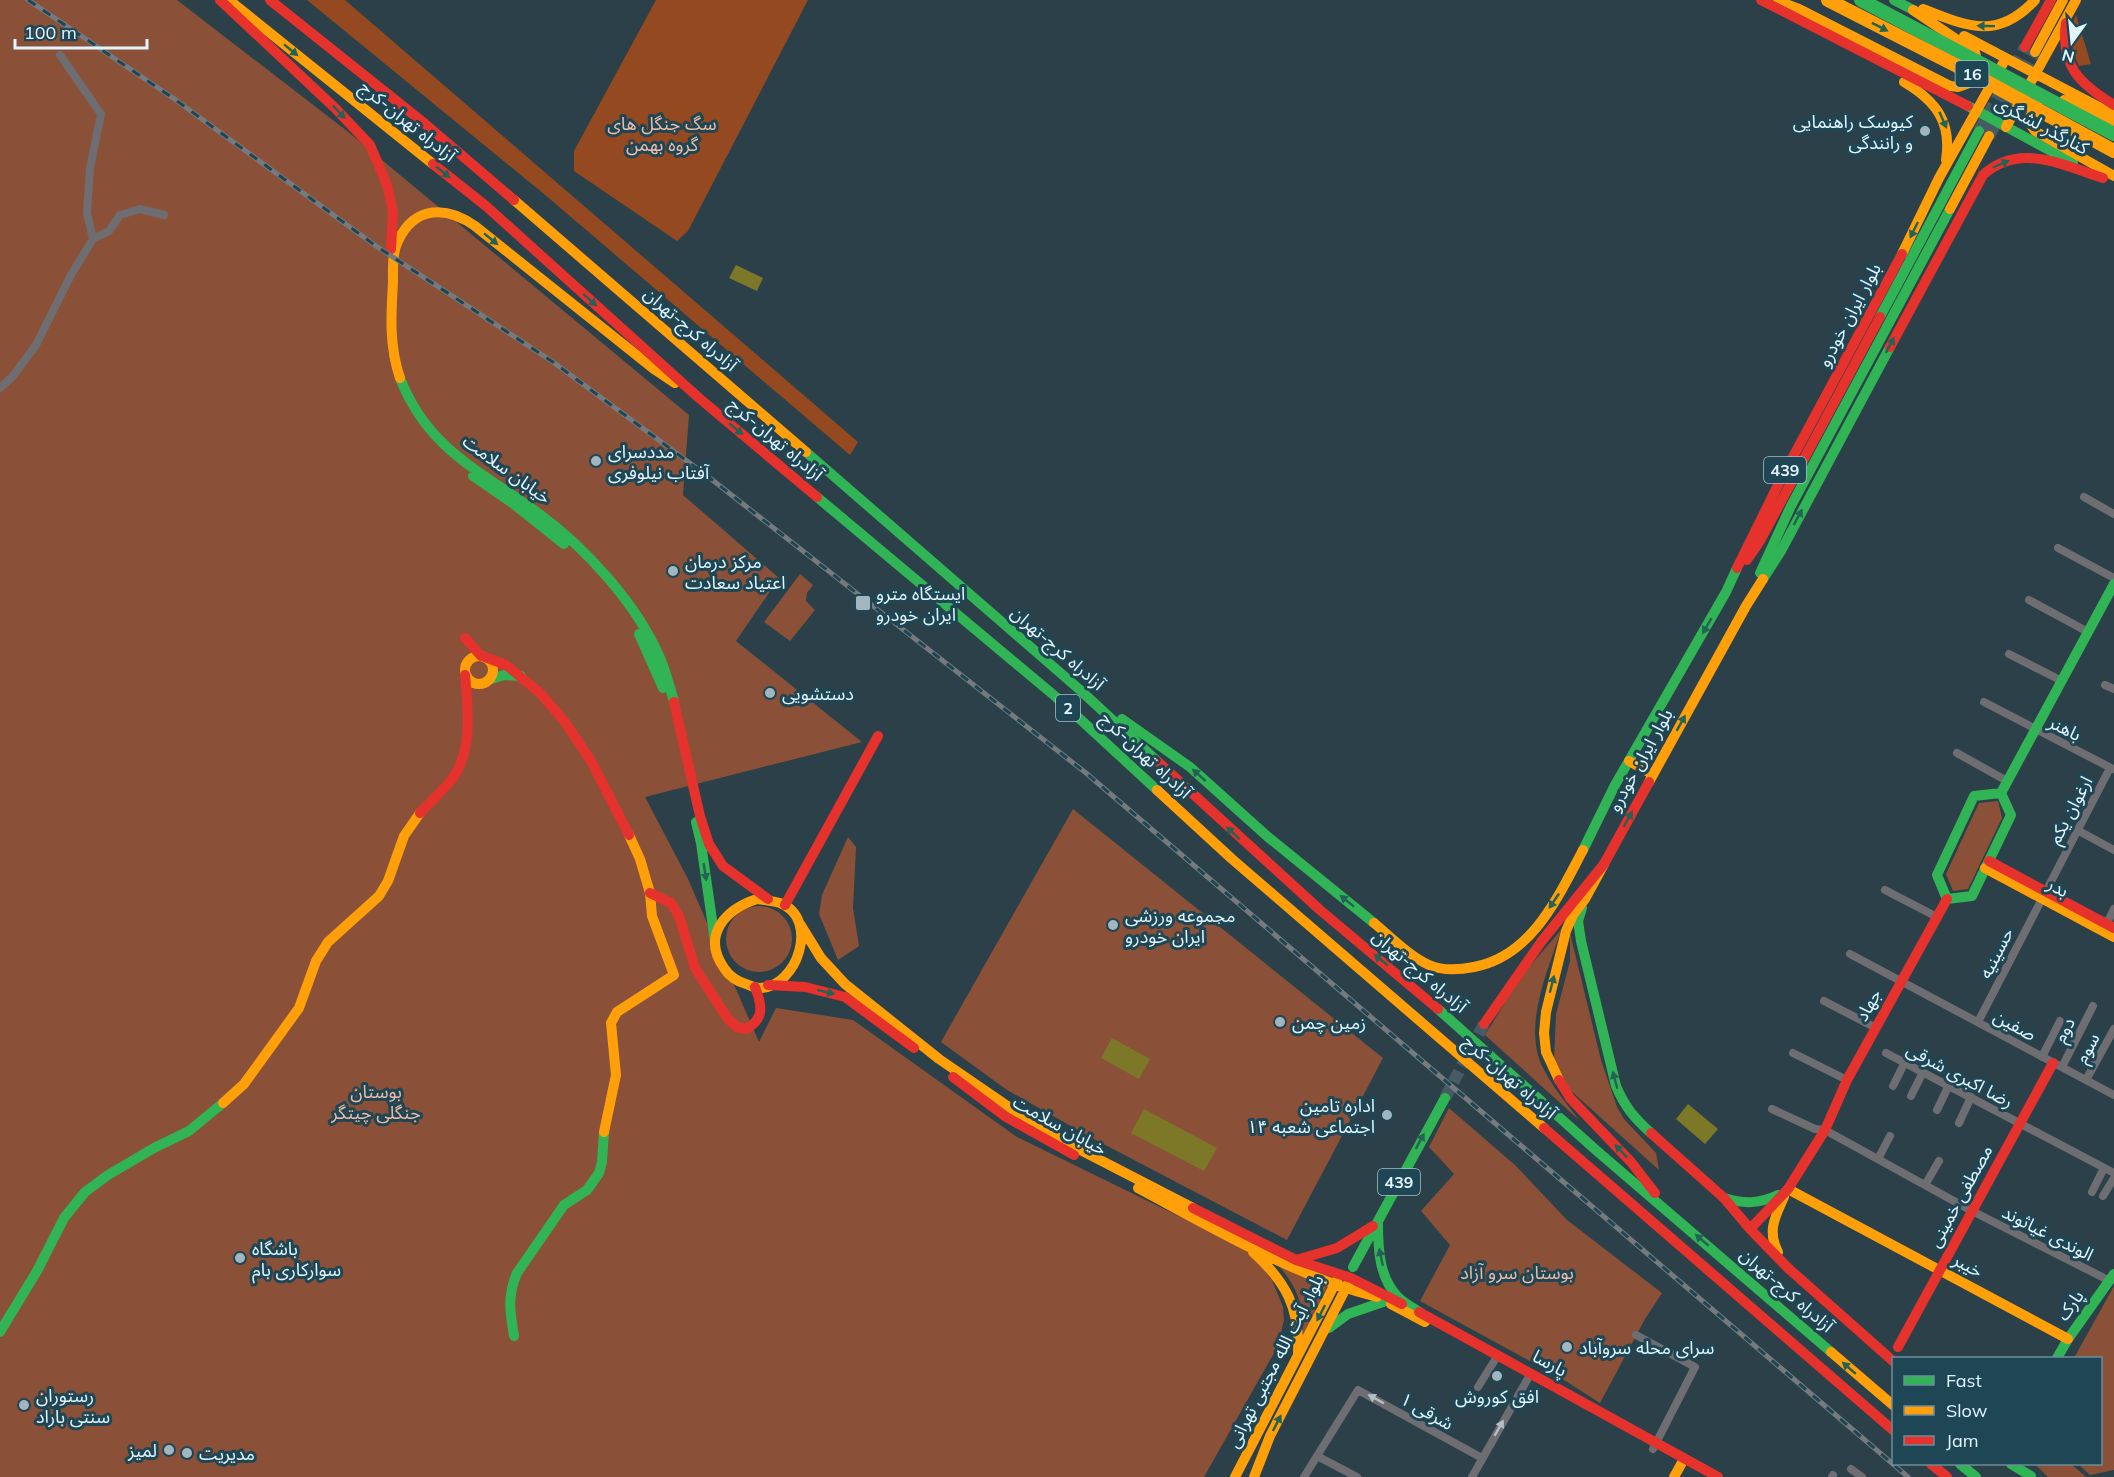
<svg xmlns="http://www.w3.org/2000/svg" width="2114" height="1477" viewBox="0 0 2114 1477" font-family="Mulish,'Noto Sans Arabic',sans-serif">
<style>
.green{fill:#8a5138}
.forest{fill:#954921}
.water{fill:#7d7828}
.lines{fill:none;stroke-linecap:round;stroke-linejoin:round}
.primary-tunnel{stroke:#465b63;stroke-width:12;stroke-dasharray:12 6;stroke-linecap:butt}
.street{stroke:#6e6d71;stroke-width:8}
.fast{stroke:#30b455;stroke-width:10}
.slow{stroke:#ff9f0a;stroke-width:10}
.jam{stroke:#e5322d;stroke-width:10}
.rail-casing{stroke:#747a7e;stroke-width:5}
.rail{stroke:#1f4654;stroke-width:3;stroke-dasharray:9;stroke-linecap:butt}
.fast-bridge{stroke:#30b455;stroke-width:14}
.slow-bridge{stroke:#ff9f0a;stroke-width:14}
.oneway{fill:#236254}
.oneway2{fill:#b3bfc6}
.poi-dot{fill:#a1b6bf;stroke:#1f4654;stroke-width:2}
.labels{text-anchor:middle;dominant-baseline:central;stroke-width:6;stroke-linejoin:round;paint-order:stroke}
.shield{fill:#1f4654;stroke:#a7c1cc;stroke-width:1.5}
.shield-label{font-size:16px;font-weight:bold;fill:#e1f6ff}
.street-label{font-size:18px;fill:#e1f6ff;stroke:#1f4654}
.poi-label{font-size:18px;fill:#e1f6ff;stroke:#1f4654;text-anchor:start}
.park-label{font-size:18px;fill:#efbca7;stroke:#1f4654}
</style>
<rect width="100%" height="100%" fill="#2b4048"/>
<path class="green" d="M0,0H177L347,131L689,415L683,495L779,578L736,641L862,742L645,797L688,879L759,1042L776,1008L853,1020L1017,1137L1244,1248L1263,1268L1272,1280L1283,1307L1284,1320L1278,1346L1204,1477H0Z
M800,574L813,585L807,593L806,601L815,610L790,641L764,622Z
M1998,801L2002,818L1968,889L1953,891L1946,874L1979,803Z
M1073,809L1383,1058L1287,1240L1092,1138L1007,1090L941,1042Z
M848,837L856,847L853,908L859,946L838,960L819,914L822,895Z
M726 939a33 33 0 1 1 66 0a33 33 0 1 1-66 0Z
M1561,930C1548,971 1523,1024 1542,1066C1551,1085 1566,1103 1579,1120L1485,1035L1522,975Z
M1570,933L1601,1060L1617,1107L1624,1119L1656,1153L1659,1170L1569,1089L1554,1060L1556,1014L1570,961Z
M1449,1108L1516,1166L1567,1220L1662,1293L1645,1319L1600,1403L1561,1378L1420,1301L1450,1245L1421,1211L1454,1174L1429,1147Z
M1273,1259L1327,1287L1302,1339C1306,1305 1296,1284 1273,1259Z
M2114,1286V1470L2090,1475L2078,1464H2100V1358H2074Z
M2035,1464H2071L2086,1477H2048Z"/>
<path class="forest" d="M307,0H345L858,442L850,455L544,194Z
M656,0H808L688,231L677,241L574,171V151Z
M2076,15L2091,64L2079,66C2071,50 2068,31 2076,15Z"/>
<path class="water" d="M736,265L763,278L757,291L729,278Z
M1112,1038L1150,1059L1139,1079L1101,1058Z
M1688,1104L1718,1129L1705,1144L1676,1119Z
M1144,1109L1217,1148L1204,1171L1131,1133Z"/>
<g class="lines">
<path class="primary-tunnel" d="M1979,131L2025,47
M1989,136L2035,52
M1445,1098L1484,1024"/>
<path class="street" d="M60,55L101,114L90,168L87,213L93,239
M0,388L13,376L36,345L71,275L93,239L109,231L120,215L140,209L164,215
M2084,497L2114,514
M2058,548L2114,578
M2029,600L2088,632
M2009,654L2062,681
M2105,685L2114,689
M1984,702L2113,769
M1957,753L2007,781
M2077,830L2114,850
M1885,890L1937,917
M2105,927L2114,909
M1850,954L2114,1095
M1824,1001L1876,1028
M1978,1022L2110,768
M1793,1053L1847,1080
M1886,1053L2114,1173
M2042,1057L2060,1021
M2062,1067L2093,1006
M2086,1080L2114,1029
M1893,1086L1905,1062
M1911,1096L1923,1072
M1772,1109L1815,1129L1825,1130L1972,1211L2110,1281
M1937,1110L1949,1085
M1959,1123L1971,1097
M1878,1159L1890,1136
M1925,1185L1939,1161
M2092,1192L2104,1168
M2103,1196L2114,1178
M1636,1335L1695,1367L1653,1449
M1478,1387L1498,1355
M1317,1456L1357,1477
M1851,1469L1862,1477
M1304,1477L1358,1390L1482,1458
M1472,1477L1531,1373
M1832,1477L1833,1475"/>
<path class="fast" d="M1894,0L1919,13
M1968,106L2073,163
M1880,317L1979,131
M400,378C428,450 480,470 538,513C585,547 637,604 660,658C666,672 670,687 674,702
M806,452L1080,690L1157,761
M473,476L515,505L564,544
M817,497L1056,697L1157,790
M1760,573L1791,506L1950,209
M1763,579L1781,551L1890,347
M639,634L663,688
M488,680L504,675L521,676
M1122,719L1190,767L1268,837L1374,923
M2001,793L2011,815L1972,896L1947,899L1937,875L1974,796Z
M2001,793L2114,584
M696,822L701,843L715,941
M1583,850L1615,785L1726,592L1737,568
M1582,908L1578,921L1581,941L1616,1086C1625,1107 1634,1118 1651,1133
M1438,1009L1597,1151L1831,1352
M1724,1198C1744,1204 1759,1204 1778,1195
M1378,1224C1378,1248 1379,1278 1398,1297C1405,1304 1416,1309 1425,1316
M1353,1267L1445,1098
M1329,1328L1348,1314L1386,1301
M0,1332L37,1271L64,1218L85,1192L108,1175L154,1148L189,1131L223,1103
M514,1336C510,1312 507,1296 517,1273L564,1205L587,1190L599,1173L602,1162L604,1132
M2057,1358L2068,1339L2114,1274
M1960,1464L1976,1477
M2011,1464L2031,1476"/>
<path class="slow" d="M229,0L433,164
M1778,1L1799,9L1950,86L1958,87L1969,83L1978,65L1975,52L1913,10
M1923,9C1968,27 1998,40 2035,0
M1964,36L2114,115
M2035,52L2063,0
M1904,82C1936,101 1952,122 1946,160
M2064,100L2114,126
M2038,101L2028,121L2035,131L2114,176
M2006,127L2076,0
M514,200L806,452
M1950,209L1989,136
M1902,254L1939,178L2006,58
M400,378C389,346 391,315 393,282C393,269 392,253 398,241C415,205 447,206 475,226L654,369L675,383
M465 670a14 14 0 1 1 28 0a14 14 0 1 1-28 0Z
M1629,761L1652,774
M1649,782L1746,606L1763,579
M1157,790L1232,859L1544,1128
M1985,868L2114,937
M757,899C764,900 773,901 780,903C820,918 798,988 759,988C755,988 749,985 746,984C736,981 729,976 724,968C701,935 726,909 757,899Z
M1374,923C1391,937 1409,956 1429,965C1443,971 1459,970 1474,967C1532,956 1558,897 1583,850
M800,924L821,958L845,984L939,1059L1022,1116L1069,1144L1193,1208
M1559,1080L1546,1052L1544,1033L1546,1012L1566,931L1573,915L1585,899L1604,864
M223,1103L244,1084L299,1008L316,961L328,942L379,896L388,881L404,836L420,813
M604,1132L616,1075L611,1023L617,1012L674,975L652,916L650,893L640,859L629,835
M1138,1188C1213,1228 1294,1276 1377,1297
M1788,1189L2068,1339
M1253,1252C1286,1282 1300,1308 1298,1353
M1778,1252C1767,1231 1775,1217 1784,1197
M1391,1304L1425,1322
M1831,1352L1894,1406
M1235,1477L1337,1280
M1254,1477L1270,1436L1348,1284
M1674,1477L1684,1459"/>
<path class="jam" d="M220,0L336,109L370,145L387,185L393,211L391,249
M270,0L424,123L514,200
M1761,0L1968,106
M2066,23C2060,66 2080,84 2114,105
M2025,47L2051,0
M433,164L486,206L699,398L817,497
M1890,347L1983,175C2019,142 2063,165 2103,178
M1747,560L1760,541L1880,317
M1737,568L1779,483L1902,254
M465,638L481,656
M485,657L506,665L540,693L565,722L591,761L629,835
M674,702L700,816L709,844L723,866L768,899
M1157,761L1320,910L1438,1009
M420,813C431,801 443,791 452,779C473,752 468,707 465,675
M1989,861L2114,928
M650,893L671,903L679,916L695,968L728,1019L737,1027L746,1029C765,1019 762,1005 755,987
M785,905L878,736
M768,985L805,987L845,997L914,1048
M1484,1024L1541,942L1604,864L1649,782
M953,1077L1006,1117L1074,1155
M1559,1080L1570,1098L1631,1162L1655,1193
M1544,1128L1894,1431
M1651,1133L1724,1198L1750,1229L1788,1268L1894,1362
M1193,1208L1296,1260L1351,1278L1402,1304
M1750,1229L1788,1189L1825,1130L1847,1080L1947,899
M1296,1260L1337,1248L1373,1226
M1419,1312L1718,1477
M1898,1347L2053,1063
M1931,1464L1947,1477"/>
<defs>
<path id="rail" d="M28,0L173,98L376,246L553,362L706,475L1086,773L1908,1477"/>
</defs>
<use href="#rail" class="rail-casing"/>
<use href="#rail" class="rail"/>
<path class="fast-bridge" d="M1861,0L2114,134"/>
<path class="slow-bridge" d="M1828,0L1965,70L2114,151"/>
</g>
<defs><path id="oneway-solid" d="M-6-.8H1V-3.2L6.5 0L1 3.2V.8H-6Z" transform="scale(1.5)"/></defs>
<g class="oneway">
<use href="#oneway-solid" transform="translate(1986 26) rotate(-179)"/>
<use href="#oneway-solid" transform="translate(1880 27) rotate(27)"/>
<use href="#oneway-solid" transform="translate(291 50) rotate(39)"/>
<use href="#oneway-solid" transform="translate(339 112) rotate(46)"/>
<use href="#oneway-solid" transform="translate(1943 120) rotate(66)"/>
<use href="#oneway-solid" transform="translate(2001 164) rotate(-23)"/>
<use href="#oneway-solid" transform="translate(443 172) rotate(39)"/>
<use href="#oneway-solid" transform="translate(1914 230) rotate(116)"/>
<use href="#oneway-solid" transform="translate(491 239) rotate(39)"/>
<use href="#oneway-solid" transform="translate(590 300) rotate(42)"/>
<use href="#oneway-solid" transform="translate(1890 345) rotate(-62)"/>
<use href="#oneway-solid" transform="translate(736 429) rotate(40)"/>
<use href="#oneway-solid" transform="translate(1798 517) rotate(-62)"/>
<use href="#oneway-solid" transform="translate(1707 626) rotate(120)"/>
<use href="#oneway-solid" transform="translate(1681 723) rotate(-61)"/>
<use href="#oneway-solid" transform="translate(1199 775) rotate(-138)"/>
<use href="#oneway-solid" transform="translate(1628 819) rotate(-61)"/>
<use href="#oneway-solid" transform="translate(1233 833) rotate(-137)"/>
<use href="#oneway-solid" transform="translate(705 872) rotate(81)"/>
<use href="#oneway-solid" transform="translate(1347 901) rotate(-141)"/>
<use href="#oneway-solid" transform="translate(1554 901) rotate(124)"/>
<use href="#oneway-solid" transform="translate(1381 960) rotate(-141)"/>
<use href="#oneway-solid" transform="translate(1552 984) rotate(-76)"/>
<use href="#oneway-solid" transform="translate(826 992) rotate(14)"/>
<use href="#oneway-solid" transform="translate(1615 1080) rotate(-105)"/>
<use href="#oneway-solid" transform="translate(1420 1141) rotate(-62)"/>
<use href="#oneway-solid" transform="translate(1621 1151) rotate(-133)"/>
<use href="#oneway-solid" transform="translate(1702 1240) rotate(-139)"/>
<use href="#oneway-solid" transform="translate(1381 1257) rotate(-102)"/>
<use href="#oneway-solid" transform="translate(1321 1313) rotate(117)"/>
<use href="#oneway-solid" transform="translate(1849 1368) rotate(-139)"/>
<use href="#oneway-solid" transform="translate(1277 1423) rotate(-63)"/>
</g>
<g class="oneway2">
<use href="#oneway-solid" transform="translate(1376 1399) rotate(-151)"/>
<use href="#oneway-solid" transform="translate(1499 1428) rotate(-60)"/>
</g>
<g class="poi-dot">
<circle cx="1925" cy="131" r="6"/>
<circle cx="596" cy="461" r="6"/>
<circle cx="673" cy="571" r="6"/>
<rect x="855" y="595" width="16" height="16" rx="3"/>
<circle cx="770" cy="693" r="6"/>
<circle cx="1113" cy="925" r="6"/>
<circle cx="1280" cy="1022" r="6"/>
<circle cx="1387" cy="1115" r="6"/>
<circle cx="240" cy="1258" r="6"/>
<circle cx="1567" cy="1347" r="6"/>
<circle cx="1497" cy="1376" r="6"/>
<circle cx="24" cy="1405" r="6"/>
<circle cx="169" cy="1450" r="6"/>
<circle cx="187" cy="1453" r="6"/>
</g>
<g class="labels">
<g class="shield">
<rect x="1955.5" y="61" width="33" height="26" rx="4.5"/>
<rect x="1764" y="457" width="42" height="26" rx="4.5"/>
<rect x="1056" y="695" width="24" height="26" rx="4.5"/>
<rect x="1378" y="1169" width="42" height="26" rx="4.5"/>
</g>
<g class="shield-label">
<text x="1972" y="74">16</text>
<text x="1785" y="470">439</text>
<text x="1068" y="708">2</text>
<text x="1399" y="1182">439</text>
</g>
<g class="street-label">
<text transform="translate(408 121) rotate(39)">آزادراه تهران-کرج</text>
<text transform="translate(2042 125) rotate(28)">کنارگذر لشگری</text>
<text transform="translate(1849 315) rotate(-62)">بلوار ایران خودرو</text>
<text transform="translate(691 329) rotate(41)">آزادراه کرج-تهران</text>
<text transform="translate(776 439) rotate(40)">آزادراه تهران-کرج</text>
<text transform="translate(507 469) rotate(36)">خیابان سلامت</text>
<text transform="translate(1058 648) rotate(41)">آزادراه کرج-تهران</text>
<text transform="translate(2065 728) rotate(27)">باهنر</text>
<text transform="translate(1146 755) rotate(43)">آزادراه تهران-کرج</text>
<text transform="translate(1640 760) rotate(-61)">بلوار ایران خودرو</text>
<text transform="translate(2070 810) rotate(-62)">ارغوان یکم</text>
<text transform="translate(2058 887) rotate(28)">بدر</text>
<text transform="translate(1996 953) rotate(-63)">حسینیه</text>
<text transform="translate(1420 971) rotate(40)">آزادراه کرج-تهران</text>
<text transform="translate(1868 1005) rotate(-61)">جهاد</text>
<text transform="translate(2015 1025) rotate(28)">صفین</text>
<text transform="translate(2064 1030) rotate(-64)">دوم</text>
<text transform="translate(2087 1048) rotate(-62)">سوم</text>
<text transform="translate(1960 1075) rotate(28)">رضا اکبری شرقی</text>
<text transform="translate(1510 1077) rotate(41)">آزادراه تهران-کرج</text>
<text transform="translate(1060 1125) rotate(29)">خیابان سلامت</text>
<text transform="translate(1960 1196) rotate(-61)">مصطفی خمینی</text>
<text transform="translate(2048 1233) rotate(27)">الوندی غیاثوند</text>
<text transform="translate(1968 1265) rotate(28)">خیبر</text>
<text transform="translate(1787 1290) rotate(41)">آزادراه کرج-تهران</text>
<text transform="translate(2070 1305) rotate(-54)">پارک</text>
<text transform="translate(1275 1361) rotate(-63)">بلوار آیت الله مجتبی تهرانی</text>
<text transform="translate(1550 1363) rotate(29)">پارسا</text>
<text transform="translate(1427 1411) rotate(29)">۱ شرقی</text>
</g>
<g class="poi-label">
<text x="1913" y="121" text-anchor="end">کیوسک راهنمایی<tspan x="1913" dy="21">و رانندگی</tspan></text>
<text x="608" y="451">مددسرای<tspan x="608" dy="21">آفتاب نیلوفری</tspan></text>
<text x="685" y="561">مرکز درمان<tspan x="685" dy="21">اعتیاد سعادت</tspan></text>
<text x="876" y="593">ایستگاه مترو<tspan x="876" dy="21">ایران خودرو</tspan></text>
<text x="782" y="693">دستشویی</text>
<text x="1125" y="915">مجموعه ورزشی<tspan x="1125" dy="21">ایران خودرو</tspan></text>
<text x="1292" y="1022">زمین چمن</text>
<text x="1375" y="1105" text-anchor="end">اداره تامین<tspan x="1375" dy="21">اجتماعی شعبه ۱۴</tspan></text>
<text x="252" y="1248">باشگاه<tspan x="252" dy="21">سوارکاری بام</tspan></text>
<text x="1579" y="1347">سرای محله سروآباد</text>
<text x="36" y="1395">رستوران<tspan x="36" dy="21">سنتی باراد</tspan></text>
<text x="1497" y="1396" text-anchor="middle">افق کوروش</text>
<text x="157" y="1450" text-anchor="end">لمیز</text>
<text x="199" y="1453">مدیریت</text>
</g>
<g class="park-label">
<text x="662" y="123">سگ جنگل های<tspan x="662" dy="21">گروه بهمن</tspan></text>
<text x="376" y="1091">بوستان<tspan x="376" dy="21">جنگلی چیتگر</tspan></text>
<text x="1517" y="1272">بوستان سرو آزاد</text>
</g>
</g>
<rect x="1892" y="1357" width="210" height="108" fill="#1f4654" stroke="#6d8c98" stroke-width="1.5"/>
<rect x="1904" y="1376" width="30" height="9" fill="#30b455" stroke="#6d8c98" stroke-width="1.5"/>
<text x="1946" y="1387" font-size="18" fill="#e1f6ff">Fast</text>
<rect x="1904" y="1406" width="30" height="9" fill="#ff9f0a" stroke="#6d8c98" stroke-width="1.5"/>
<text x="1946" y="1417" font-size="18" fill="#e1f6ff">Slow</text>
<rect x="1904" y="1436" width="30" height="9" fill="#e5322d" stroke="#6d8c98" stroke-width="1.5"/>
<text x="1946" y="1447" font-size="18" fill="#e1f6ff">Jam</text>
<g transform="translate(2072 42) rotate(195)" stroke="#1f4654" stroke-width="4.5" paint-order="stroke">
<path d="M0-4.5L10 22L0 15L-10 22Z" fill="#e1f6ff"/>
<text y="-9" font-size="16" font-weight="bold" text-anchor="middle" fill="#e1f6ff">N</text>
</g>
<path d="M15 39v9h132v-9" fill="none" stroke="#e1f6ff" stroke-width="3"/>
<text x="24" y="39" font-size="18" fill="#e1f6ff" stroke="#1f4654" stroke-width="4.5" paint-order="stroke">100 m</text>
</svg>
